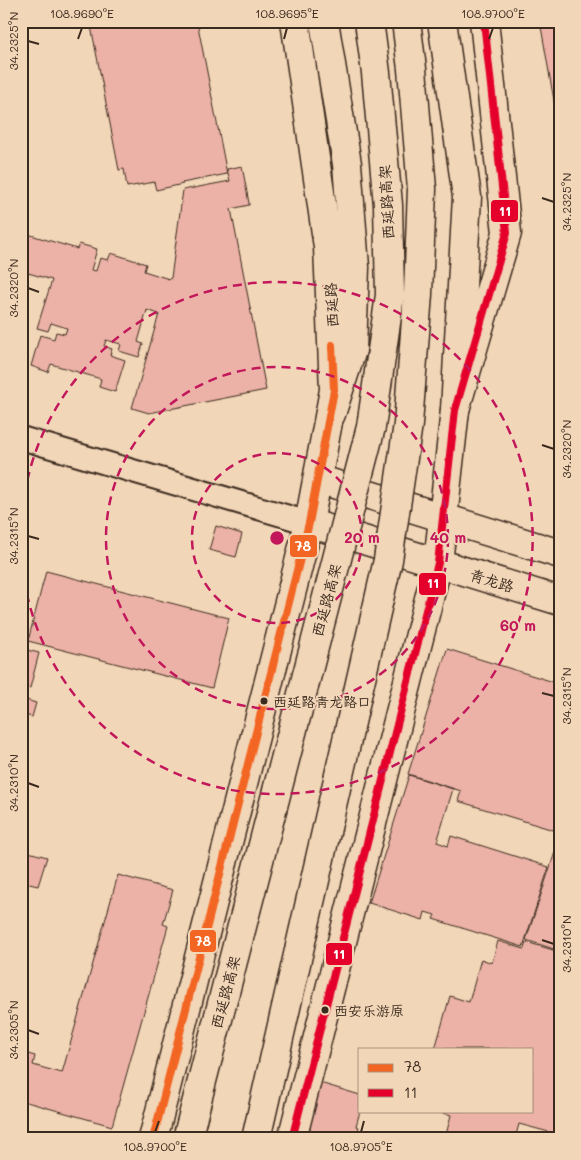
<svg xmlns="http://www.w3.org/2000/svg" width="581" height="1160" viewBox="0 0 581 1160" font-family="Mali,'LXGW WenKai TC',sans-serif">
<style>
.building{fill:#ecb2a7;stroke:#3b2a1e}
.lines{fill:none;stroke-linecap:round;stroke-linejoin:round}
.minor-casing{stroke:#3b2a1e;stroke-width:26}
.tertiary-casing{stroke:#3b2a1e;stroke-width:31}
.secondary-casing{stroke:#3b2a1e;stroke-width:31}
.trunk-casing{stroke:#3b2a1e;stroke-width:31}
.minor{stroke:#f2d6b8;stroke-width:22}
.tertiary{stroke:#f2d6b8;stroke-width:28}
.secondary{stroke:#f2d6b8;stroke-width:28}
.trunk{stroke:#f2d6b8;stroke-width:28}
.trunk-bridge-casing{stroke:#3b2a1e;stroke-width:31;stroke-linecap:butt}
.trunk-bridge{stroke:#f2d6b8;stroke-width:28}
.bus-1-casing{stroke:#f2d6b8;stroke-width:11}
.bus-2-casing{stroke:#f2d6b8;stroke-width:11}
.bus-1{stroke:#f26522;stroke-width:8}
.bus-2{stroke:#e4002b;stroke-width:8}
.ticks{fill:none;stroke:#3b2a1e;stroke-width:2}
.ring{fill:none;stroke:#c2185b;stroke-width:2.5;stroke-dasharray:9 6}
.bus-dot{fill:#3b2a1e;stroke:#f2d6b8;stroke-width:2}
.labels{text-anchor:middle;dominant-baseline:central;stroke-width:4;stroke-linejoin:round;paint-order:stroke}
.bus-label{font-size:14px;fill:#3b2a1e;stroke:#f2d6b8;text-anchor:start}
.street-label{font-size:15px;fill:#3b2a1e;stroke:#f2d6b8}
.centre{fill:#c2185b;stroke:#f2d6b8;stroke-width:2.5}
.ring-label{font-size:15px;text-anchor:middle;font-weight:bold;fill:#c2185b;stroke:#f2d6b8;stroke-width:4;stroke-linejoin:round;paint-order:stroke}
.line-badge{stroke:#f2d6b8;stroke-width:2}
.badge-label{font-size:14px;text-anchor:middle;font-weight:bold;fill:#fff}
.neatline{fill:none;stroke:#3b2a1e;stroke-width:2}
.ticks-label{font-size:12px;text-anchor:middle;fill:#3b2a1e}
</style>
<rect width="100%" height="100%" fill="#f2d6b8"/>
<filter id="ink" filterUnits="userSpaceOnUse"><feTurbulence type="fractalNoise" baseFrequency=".02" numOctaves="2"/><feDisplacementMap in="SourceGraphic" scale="10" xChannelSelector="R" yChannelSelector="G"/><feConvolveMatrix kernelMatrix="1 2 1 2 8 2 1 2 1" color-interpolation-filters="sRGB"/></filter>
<g filter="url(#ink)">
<path class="building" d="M90,21H197L227,174L182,183L183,184L156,190L154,182L127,187L124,169L119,170Z
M540,21H560V135Z
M242,166L249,203V205L231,209L266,390L149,413L132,408L159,314L147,310L138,342L143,344L139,357L119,351L121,344L106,340L104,346L112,349L110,355L125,360L115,392L99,387L101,379L51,364L48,372L31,366L40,335L54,339L56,332L65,334L67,328L51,323L48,331L37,328L52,280L25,272L21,285V232L77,249L79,244L97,249L91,270L96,271L100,258L108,260L111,253L146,264L144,271L169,279L171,278L183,190L230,181L227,169Z
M216,526L242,534L236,557L209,550Z
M46,571L229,618L212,688L28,641Z
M447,649L560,684V832L458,801L461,791L408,774Z
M27,650L39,653L30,688L21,686V671Z
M23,699L36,703L32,717L21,714V705Z
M21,736L27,738L22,756L21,755Z
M409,775L453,789L437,842L448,846L451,836L549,867L523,947L433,919L435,915L425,912L423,920L369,903Z
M560,837V951L526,940Z
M21,850L47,857L38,886L21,882Z
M118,875L173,890L163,924L168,926L112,1126L23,1101L21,1108V1052L35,1056L33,1065L62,1073Z
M498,941L524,949L526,942L560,952V982L558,987L560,988V1135L519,1124L515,1139H445L451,1115L439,1112V1111H532V1049H435L450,996L469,1002L481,959L492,963Z
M320,1083L360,1095V1111L356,1126L359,1127L356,1139H304Z
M391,1131L417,1139H388Z"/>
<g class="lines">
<defs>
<path id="minor" d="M21,438L309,523"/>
<path id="tertiary" d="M318,479L560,554
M309,523L560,601"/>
<path id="secondary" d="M153,1139L309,523L334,390L328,247L295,21
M292,1139L438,563L455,410L507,233L484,21"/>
<path id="trunk" d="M324,21L347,164L355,267L352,350L331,414
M442,21L467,197L455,410"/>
</defs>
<use href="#minor" class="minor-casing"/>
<use href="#tertiary" class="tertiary-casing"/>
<use href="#secondary" class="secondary-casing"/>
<use href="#trunk" class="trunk-casing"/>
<use href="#minor" class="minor"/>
<use href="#tertiary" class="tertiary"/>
<use href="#secondary" class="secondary"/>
<use href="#trunk" class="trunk"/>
<defs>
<path id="trunk-bridge" d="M187,1139L371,427L390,295L388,205L376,73L369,21
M256,1139L388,560L408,424L418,294L422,189L412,69L406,21"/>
</defs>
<use href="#trunk-bridge" class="trunk-bridge-casing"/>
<use href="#trunk-bridge" class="trunk-bridge"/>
<defs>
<path id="bus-1" d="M153,1139L309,523L334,390L332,345"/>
<path id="bus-2" d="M292,1139L438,563L455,410L507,233L484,21"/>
</defs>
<use href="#bus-1" class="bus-1-casing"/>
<use href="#bus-2" class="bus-2-casing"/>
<use href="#bus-1" class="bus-1"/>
<use href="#bus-2" class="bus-2"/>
</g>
</g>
<path class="ticks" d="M78,39L82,28M284,39L287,28M489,39L493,28M28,41L39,44M542,198L554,202M28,288L39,292M542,445L554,449M28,536L39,539M542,693L554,696M28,783L39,787M542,940L554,944M28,1030L39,1034M155,1132L159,1121M361,1132L364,1121"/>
<g class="ring">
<circle cx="277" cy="538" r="85"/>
<circle cx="277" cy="538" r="171"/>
<path d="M21 525A256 256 0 1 1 21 551"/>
</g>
<g class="bus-dot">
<circle cx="264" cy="701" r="4.5"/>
<circle cx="325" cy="1010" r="4.5"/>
</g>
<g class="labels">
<g class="bus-label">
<text x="273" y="701">西延路青龙路口</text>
<text x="334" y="1010">西安乐游原</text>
</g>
<g class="street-label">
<text transform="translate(386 202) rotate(-93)">西延路高架</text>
<text transform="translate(331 305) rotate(-93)">西延路</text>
<text transform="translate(492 580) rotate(17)">青龙路</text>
<text transform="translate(326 600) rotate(-75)">西延路高架</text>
<text transform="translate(225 992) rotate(-75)">西延路高架</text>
</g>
</g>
<circle cx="277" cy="538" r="8" class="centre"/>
<g class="ring-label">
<text x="362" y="543">20 m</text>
<text x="448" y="543">40 m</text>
<text x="518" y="631">60 m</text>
</g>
<g class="line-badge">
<rect x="490" y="199" width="29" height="24" rx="5" fill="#e4002b"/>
<rect x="289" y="534" width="29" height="24" rx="5" fill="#f26522"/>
<rect x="418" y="572" width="29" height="24" rx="5" fill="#e4002b"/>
<rect x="189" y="929" width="28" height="24" rx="5" fill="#f26522"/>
<rect x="325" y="942" width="28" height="24" rx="5" fill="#e4002b"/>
</g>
<g class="badge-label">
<text x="505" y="216">11</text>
<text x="303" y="551">78</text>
<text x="433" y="588">11</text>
<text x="203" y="946">78</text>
<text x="339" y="959">11</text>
</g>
<rect width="581" height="1160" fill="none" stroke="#f2d6b8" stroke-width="55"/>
<rect x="358" y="1048" width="175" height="65" fill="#f2d6b8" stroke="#a9917a"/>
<rect x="368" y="1064" width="25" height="8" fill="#f26522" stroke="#a9917a"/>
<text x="404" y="1072" font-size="15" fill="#3b2a1e">78</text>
<rect x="368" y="1089" width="25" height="8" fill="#e4002b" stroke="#a9917a"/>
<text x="404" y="1098" font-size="15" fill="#3b2a1e">11</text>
<rect x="28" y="28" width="526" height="1104" class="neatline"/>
<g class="ticks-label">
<text x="82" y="18">108.9690°E</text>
<text x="287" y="18">108.9695°E</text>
<text x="493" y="18">108.9700°E</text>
<text transform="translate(14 41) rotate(-90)" y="4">34.2325°N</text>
<text transform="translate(567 202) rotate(-90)" y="4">34.2325°N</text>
<text transform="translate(14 288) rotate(-90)" y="4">34.2320°N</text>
<text transform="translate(567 449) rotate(-90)" y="4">34.2320°N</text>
<text transform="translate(14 536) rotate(-90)" y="4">34.2315°N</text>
<text transform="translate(567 696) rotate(-90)" y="4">34.2315°N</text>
<text transform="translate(14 783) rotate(-90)" y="4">34.2310°N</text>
<text transform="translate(567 944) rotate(-90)" y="4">34.2310°N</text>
<text transform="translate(14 1030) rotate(-90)" y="4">34.2305°N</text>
<text x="155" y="1151">108.9700°E</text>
<text x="361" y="1151">108.9705°E</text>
</g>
</svg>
